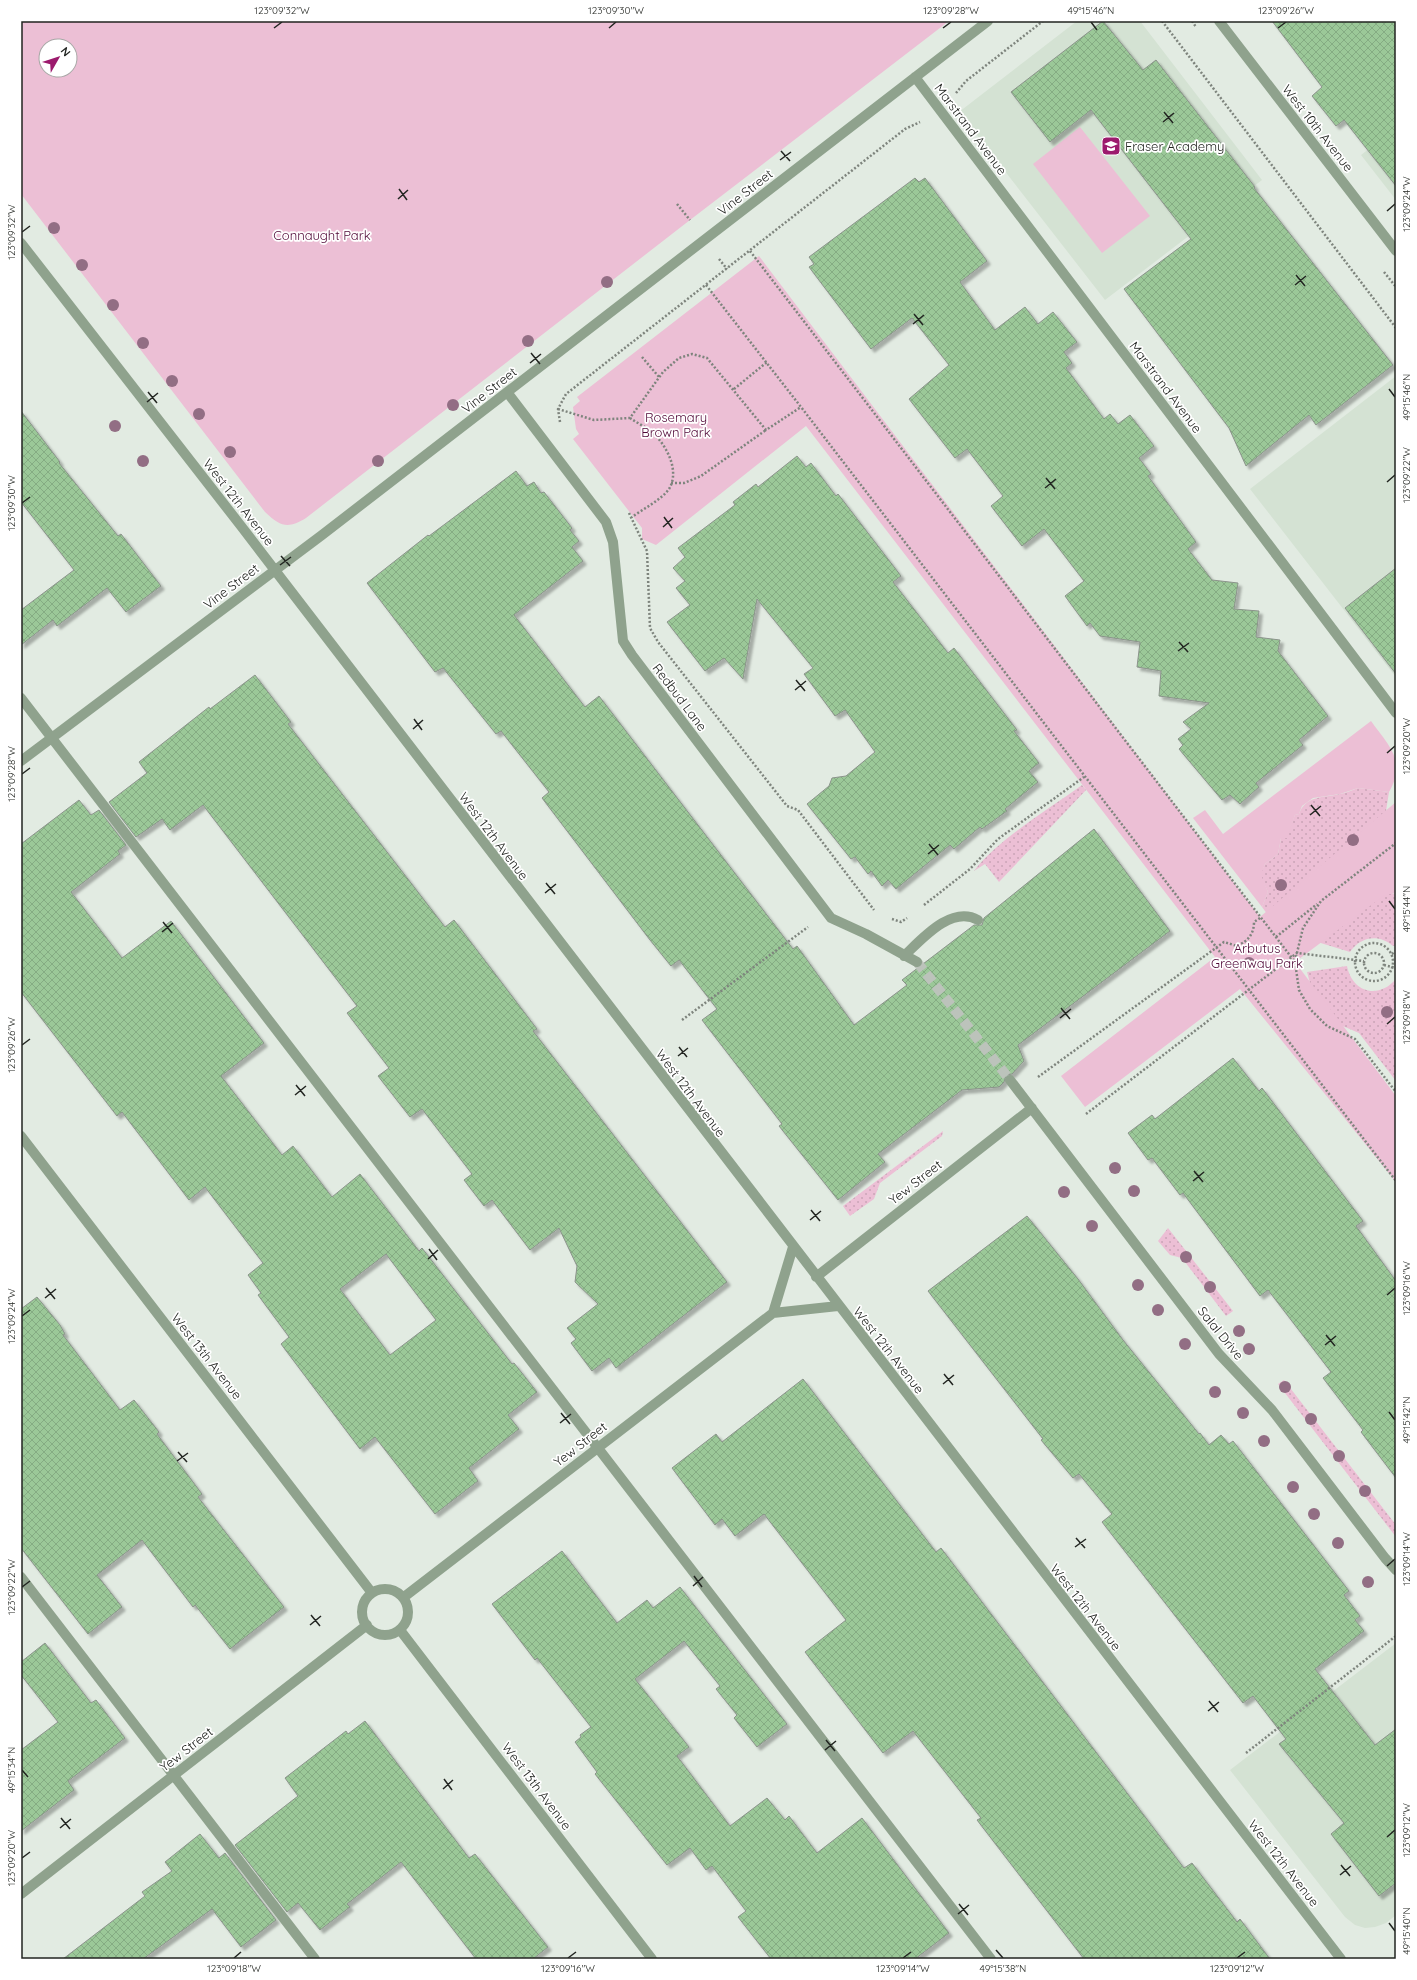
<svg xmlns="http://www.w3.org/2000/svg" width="1417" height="1980" viewBox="0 0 1417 1980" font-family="Quicksand,sans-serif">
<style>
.built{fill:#d4e2d3}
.grass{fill:url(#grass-dots)}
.green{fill:#ecbfd5;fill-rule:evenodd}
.building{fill:url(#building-cross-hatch);stroke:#8b938b;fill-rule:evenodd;filter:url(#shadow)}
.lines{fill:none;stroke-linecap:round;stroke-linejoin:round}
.minor-tunnel{stroke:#bcc3bb;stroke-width:10;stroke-dasharray:10 5;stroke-linecap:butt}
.path{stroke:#7e847d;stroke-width:2.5;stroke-dasharray:2 2;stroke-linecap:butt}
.minor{stroke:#8fa28d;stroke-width:10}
.tree{fill:#926e84}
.ticks{fill:none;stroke:#222521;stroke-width:1.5}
.labels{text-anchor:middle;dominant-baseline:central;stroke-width:3.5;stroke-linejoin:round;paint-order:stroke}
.street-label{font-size:13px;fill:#222521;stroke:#fff}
.poi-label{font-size:13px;fill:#222521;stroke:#fff;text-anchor:start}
.park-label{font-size:13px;fill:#500837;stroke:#fff}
.neatline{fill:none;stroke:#222521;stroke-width:1.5}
.ticks-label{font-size:10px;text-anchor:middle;fill:#222521}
</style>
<defs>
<pattern id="grass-dots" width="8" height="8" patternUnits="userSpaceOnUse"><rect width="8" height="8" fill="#ecbfd5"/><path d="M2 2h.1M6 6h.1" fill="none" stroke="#caa4b7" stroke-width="1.8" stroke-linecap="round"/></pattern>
<pattern id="building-cross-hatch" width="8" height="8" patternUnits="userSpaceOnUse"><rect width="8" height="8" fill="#9bc898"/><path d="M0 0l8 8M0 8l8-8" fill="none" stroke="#85ac83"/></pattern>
<filter id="shadow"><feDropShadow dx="3.5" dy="3.5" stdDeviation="1" flood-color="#0004"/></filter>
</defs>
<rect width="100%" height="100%" fill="#e2ebe2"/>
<path class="built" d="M1077,21H1140L1262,180L1105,300L959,112Z
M1396,128V200L1361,155Z
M1396,376V677L1250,489Z
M1396,1643V1915L1386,1923L1375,1927L1365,1928L1355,1925L1345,1917L1230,1770Z"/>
<path class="grass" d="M1082,785L1086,790L999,882L985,864L974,871C997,840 1049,809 1082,785Z
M1358,788L1389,792L1386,811L1276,926L1262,907L1268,892L1260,875L1265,864L1278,854L1281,838L1290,827L1295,815L1299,814C1306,795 1323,798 1340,794C1346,793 1352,790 1358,788Z
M1367,876L1392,894L1396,893V945L1393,946C1379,934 1361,936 1350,952L1311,940Z
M1347,966C1352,992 1378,1000 1396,979V1081L1359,1033L1338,1024L1311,987L1307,972Z
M943,1131L942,1136L880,1183L874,1199L850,1216L843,1206Z
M1168,1228L1233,1311L1226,1316L1182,1258L1170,1255L1158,1241Z
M1284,1380L1396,1525V1537L1278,1384Z"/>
<path class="green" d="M21,21H949L690,220L306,518C288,529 281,527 265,512L21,194ZM46,46H70V70H46Z
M1080,127L1150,216L1102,253L1033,164Z
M759,256L1260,917L1396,802V892L1392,894H1386L1295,962L1396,1096V1182L1240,989L1085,1107L1061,1076L1215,957L806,426L656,545L642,539V528L573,439L579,434L576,429L573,407L580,401L577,397Z
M1371,721C1389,746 1407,761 1389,792L1358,788L1340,794L1313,798L1302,806L1299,814L1295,815L1287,838H1281L1278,854L1265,864L1261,875L1268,892L1262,907L1193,818L1205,810L1223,834Z"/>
<path class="building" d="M1103,21L1143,70L1156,60L1255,187L1254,188L1393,365L1316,425L1309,415L1246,466L1229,428L1124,289L1191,239L1091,110L1050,142L1011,92Z
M1272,21H1396V186L1344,120L1336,126L1312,96L1322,87Z
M915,178L919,182L925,178L987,261L960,282L995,330L1025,307L1038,324L1053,312L1077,342L1064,352L1072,363L1066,368L1104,419L1110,414L1118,424L1130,415L1154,446L1139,458L1151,474L1148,476L1196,542L1188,549L1212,580L1238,583L1234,609L1259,611L1256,637L1280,640L1278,651L1328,716L1299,740L1303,745L1256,783L1259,787L1240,804L1230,795L1222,800L1179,749L1183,745L1178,739L1191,729L1183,722L1209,703L1159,696L1161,671L1137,667L1140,642L1100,636L1090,623L1087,626L1065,596L1084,581L1044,529L1022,546L991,506L1003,496L967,449L955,458L909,399L949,365L912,318L871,349L809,267L814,264L809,257Z
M21,411L60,462L59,463L118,536L121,534L161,586L126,612L107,588L57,626L53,620L21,645V610L74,570L21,502Z
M797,456L806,467L811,463L836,496L838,494L901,576L893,582L948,653L954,648L1017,730L1014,731L1039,763L1029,771L1038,782L1005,809L1007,811L982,829L980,827L954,849L950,845L896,889L888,880L882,886L871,871L868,874L855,857L851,859L807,804L829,786L832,778L846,776L875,752L845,710L835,716L804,674L813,668L757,599L743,679L724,658L705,671L667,622L690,605L676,588L685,581L673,568L685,557L678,548L735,505L733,502L756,484L758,487Z
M516,471L527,486L534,482L541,493L544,492L572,528L570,530L579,541L572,547L583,561L514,615L585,707L599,696L793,949L797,946L854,1025L907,985L902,980L974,925H982L984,918L1094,829L1170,931L1018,1045L1024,1061L1012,1074L1006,1075L1004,1082L999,1087L962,1090L878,1154L885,1162L838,1200L779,1126L782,1124L702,1020L717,1009L679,960L671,966L650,940L542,798L549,792L501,731L496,734L443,668L435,672L367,583L428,535L429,536Z
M1396,568V674L1345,608Z
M255,675L291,722L288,724L445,927L454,920L537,1029L533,1031L727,1282L616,1368L609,1358L592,1371L571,1343L576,1339L567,1328L598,1304L575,1282L577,1266L559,1228L530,1250L492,1200L484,1206L464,1180L472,1174L422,1109L410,1117L378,1076L389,1068L347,1013L357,1006L203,805L170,830L162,819L136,837L109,802L147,773L139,762L209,707L210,709Z
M79,800L91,815L99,810L126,845L118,851L120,854L71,892L122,958L171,921L264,1043L221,1076L282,1155L293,1146L332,1197L360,1174L419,1251L422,1248L512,1364L514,1363L537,1392L508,1415L519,1429L469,1468L478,1481L435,1514L375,1437L360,1449L281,1344L289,1337L258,1295L261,1293L248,1275L263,1263L205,1187L189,1200L122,1112L117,1116L21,992V844ZM386,1254L436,1320L390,1355L340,1289Z
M1233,1058L1259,1091L1262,1088L1363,1221L1356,1226L1396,1281V1478L1361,1432L1363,1430L1323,1378L1331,1372L1268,1290L1260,1296L1183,1193L1180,1195L1152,1158L1148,1160L1128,1133L1152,1115L1155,1119Z
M1027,1216L1078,1279L1123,1340L1199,1434L1200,1433L1209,1445L1221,1435L1229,1444L1233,1441L1349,1591L1344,1595L1360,1616L1355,1620L1364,1631L1315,1669L1375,1745L1396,1729V1883L1379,1896L1331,1834L1344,1823L1279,1744L1286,1739L1253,1696L1243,1703L1102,1522L1112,1514L1079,1474L1073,1478L1041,1440L1043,1439L928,1291Z
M37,1297L60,1325L65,1334L63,1335L120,1410L134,1400L159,1432L157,1434L202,1494L198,1497L284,1607L230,1649L195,1605L193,1607L142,1540L97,1575L122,1607L88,1634L21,1548V1309Z
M803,1379L936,1552L941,1548L1184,1868L1192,1863L1237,1922L1240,1919L1270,1959H1084L977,1820L981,1818L913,1731L883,1753L805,1652L846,1620L764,1514L735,1536L722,1519L715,1525L672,1468L716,1434L722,1442Z
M562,1551L617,1623L647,1600L653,1608L680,1587L787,1724L757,1747L734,1718L737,1715L716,1689L720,1686L684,1641L635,1679L689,1747L677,1756L730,1826L767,1798L785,1820L789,1816L817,1853L862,1818L949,1933L915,1959H771L738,1917L746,1911L712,1866L706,1870L690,1848L667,1865L595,1774L597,1772L575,1742L581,1737L580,1735L591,1727L537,1658L535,1660L492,1604Z
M45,1643L91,1703L96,1700L125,1738L68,1781L74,1790L21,1831V1750L58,1722L21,1675V1662Z
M365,1721L469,1858L475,1854L548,1947L533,1959H476L401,1862L347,1904L350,1907L320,1930L298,1903L287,1912L235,1845L298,1796L285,1778L346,1731L348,1734Z
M200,1834L219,1858L225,1853L276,1920L241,1947L212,1909L143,1959H63L145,1896L142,1892L172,1871L165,1862Z"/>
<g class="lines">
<path class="minor-tunnel" d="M917,962L1010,1080"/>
<path class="path" d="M1162,21L1396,328
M1192,21L1196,27
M956,93L966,81L1043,21
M677,204L690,220
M750,251L1295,962L1299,990L1310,1009L1327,1026L1355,1039L1396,1092
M719,259L727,269
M1384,272L1396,287
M706,285L801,407L1396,1181
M642,357L659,377
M734,389L767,362
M558,409L594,420L630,418L663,372L679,358L692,354L707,358L766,430L801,407
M630,418C637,423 646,427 653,433C667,446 680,471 669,489C661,500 643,509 632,517
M560,422L558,409L566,394L905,129L920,122
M671,483H684L701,476L766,430
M629,513L647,551L650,628L658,642L787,806L798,810L874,910
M924,905L970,869L998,839L1084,777
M892,919L901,922L907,918
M1276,937L1317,904
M1355 962a19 19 0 1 1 38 0a19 19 0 1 1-38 0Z
M1364 963a10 10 0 1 1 20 0a10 10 0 1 1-20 0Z
M1392,954L1396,951
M1295,961L1303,928L1321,901L1396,843
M1384,965L1396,968
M682,1020L808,927
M1038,1077L1224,942L1237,946C1248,941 1254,934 1254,922L1260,918
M1086,1114L1297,953L1364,961
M1246,1753L1396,1636"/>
<path class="minor" d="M1219,21L1396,251
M915,77L1396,713
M21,243L241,526L1341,1959
M507,392L606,522L613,542L623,641L632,655L831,918L866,934L917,962
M21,698L991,1959
M21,761L322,535L988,21
M904,956C922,939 951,905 978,920
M1010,1080L1219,1354L1272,1410L1385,1558L1396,1570
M21,1136L372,1593
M816,1277L1032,1108
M773,1313L793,1247
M21,1577L315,1959
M362 1612a23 23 0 1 1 46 0a23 23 0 1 1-46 0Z
M404,1597L773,1313L838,1306
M400,1630L652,1959
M21,1894L367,1625"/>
</g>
<g class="tree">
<circle cx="54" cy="228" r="6"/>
<circle cx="82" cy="265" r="6"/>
<circle cx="607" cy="282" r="6"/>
<circle cx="113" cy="305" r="6"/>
<circle cx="528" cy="341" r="6"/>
<circle cx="143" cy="343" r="6"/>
<circle cx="172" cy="381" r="6"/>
<circle cx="453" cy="405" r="6"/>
<circle cx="199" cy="414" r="6"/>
<circle cx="115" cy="426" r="6"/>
<circle cx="230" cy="452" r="6"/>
<circle cx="143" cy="461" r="6"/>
<circle cx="378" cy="461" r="6"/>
<circle cx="1353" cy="840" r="6"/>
<circle cx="1281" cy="885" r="6"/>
<circle cx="1249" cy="963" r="6"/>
<circle cx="1387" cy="1012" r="6"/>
<circle cx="1115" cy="1168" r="6"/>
<circle cx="1134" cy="1191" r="6"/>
<circle cx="1064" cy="1192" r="6"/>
<circle cx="1092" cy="1226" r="6"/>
<circle cx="1186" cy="1257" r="6"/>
<circle cx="1138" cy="1285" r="6"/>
<circle cx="1210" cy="1287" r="6"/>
<circle cx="1158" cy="1310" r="6"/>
<circle cx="1239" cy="1331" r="6"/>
<circle cx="1185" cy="1344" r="6"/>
<circle cx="1249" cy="1349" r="6"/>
<circle cx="1285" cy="1387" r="6"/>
<circle cx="1215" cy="1392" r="6"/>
<circle cx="1243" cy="1413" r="6"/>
<circle cx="1311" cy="1419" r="6"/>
<circle cx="1264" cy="1441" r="6"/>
<circle cx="1339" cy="1456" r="6"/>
<circle cx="1293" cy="1487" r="6"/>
<circle cx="1365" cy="1491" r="6"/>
<circle cx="1314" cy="1514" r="6"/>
<circle cx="1338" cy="1543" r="6"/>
<circle cx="1368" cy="1582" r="6"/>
</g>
<path class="ticks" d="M1091,22L1097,30M274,28L282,22M609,28L616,22M943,28L951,22M1278,28L1286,22M1164,112L1173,123M1163,122L1174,113M781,151L790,161M780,160L791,152M399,189L407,200M398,199L408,190M1387,211L1395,204M22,232L30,226M1296,275L1305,286M1295,285L1306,276M914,314L923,325M913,324L924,315M531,353L540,364M530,363L541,354M1389,389L1395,397M148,392L157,403M147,402L158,393M1046,478L1055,489M1387,482L1395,475M1045,488L1056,479M22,503L30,497M664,517L672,528M663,527L673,518M281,556L290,566M280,565L291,557M1179,642L1188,652M1178,651L1189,643M796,680L805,691M795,690L806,681M414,719L422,730M413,729L423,720M1387,753L1395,746M22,774L30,768M1311,805L1320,816M1310,815L1321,806M929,844L938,855M928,854L939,845M546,883L555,894M545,893L556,884M1389,901L1395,909M163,922L172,933M162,932L173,923M1061,1008L1070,1019M1060,1018L1071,1009M1387,1024L1395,1017M22,1045L30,1039M679,1047L687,1057M678,1056L688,1048M296,1085L305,1096M295,1095L306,1086M1194,1171L1203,1182M1193,1181L1204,1172M811,1210L820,1221M810,1220L821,1211M429,1249L437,1260M428,1259L438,1250M46,1288L55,1299M1387,1295L1395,1288M45,1298L56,1289M22,1316L30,1310M1326,1335L1335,1346M1325,1345L1336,1336M944,1374L953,1385M943,1384L954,1375M1389,1412L1395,1420M561,1413L570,1424M560,1423L571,1414M178,1452L187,1462M177,1461L188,1453M1076,1538L1085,1548M1075,1547L1086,1539M1387,1566L1395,1559M694,1576L702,1587M693,1586L703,1577M22,1587L30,1581M311,1615L320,1626M310,1625L321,1616M1209,1701L1218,1712M1208,1711L1219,1702M826,1740L835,1751M825,1750L836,1741M22,1770L28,1777M444,1779L452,1790M443,1789L453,1780M61,1818L70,1829M60,1828L71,1819M1387,1837L1395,1830M22,1858L30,1852M1341,1865L1350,1876M1340,1875L1351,1866M959,1904L968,1915M958,1914L969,1905M1389,1923L1395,1931M996,1950L1003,1958M234,1958L241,1952M568,1958L576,1952M903,1958L911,1952M1237,1958L1245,1952"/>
<defs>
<symbol id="school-square" viewBox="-11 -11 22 22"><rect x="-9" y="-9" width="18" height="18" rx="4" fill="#9c1a6d" stroke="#fff"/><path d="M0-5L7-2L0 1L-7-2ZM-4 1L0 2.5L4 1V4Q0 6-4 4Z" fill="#fff"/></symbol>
</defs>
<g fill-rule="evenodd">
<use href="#school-square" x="1100" y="135" width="22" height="22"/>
</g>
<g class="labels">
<g class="street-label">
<text transform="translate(1318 128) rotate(52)">West 10th Avenue</text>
<text transform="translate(971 129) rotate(53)">Marstrand Avenue</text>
<text transform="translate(745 192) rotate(-38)">Vine Street</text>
<text transform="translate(1166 387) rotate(53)">Marstrand Avenue</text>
<text transform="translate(489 390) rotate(-38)">Vine Street</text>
<text transform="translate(239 502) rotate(52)">West 12th Avenue</text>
<text transform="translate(231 586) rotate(-37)">Vine Street</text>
<text transform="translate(680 697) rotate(53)">Redbud Lane</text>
<text transform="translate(494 836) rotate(53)">West 12th Avenue</text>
<text transform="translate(691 1093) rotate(53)">West 12th Avenue</text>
<text transform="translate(915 1182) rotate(-38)">Yew Street</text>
<text transform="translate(1221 1333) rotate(51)">Salal Drive</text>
<text transform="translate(889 1350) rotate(52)">West 12th Avenue</text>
<text transform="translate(207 1356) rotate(52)">West 13th Avenue</text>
<text transform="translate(580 1444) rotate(-38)">Yew Street</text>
<text transform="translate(1086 1607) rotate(52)">West 12th Avenue</text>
<text transform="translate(186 1749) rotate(-38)">Yew Street</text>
<text transform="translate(537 1786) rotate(53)">West 13th Avenue</text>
<text transform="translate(1284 1863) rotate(52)">West 12th Avenue</text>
</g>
<g class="poi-label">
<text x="1125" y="146">Fraser Academy</text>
</g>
<g class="park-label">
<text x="322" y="235">Connaught Park</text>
<text x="676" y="417">Rosemary<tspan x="676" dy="15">Brown Park</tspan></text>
<text x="1257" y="948">Arbutus<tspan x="1257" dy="15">Greenway Park</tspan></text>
</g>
</g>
<rect width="1417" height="1980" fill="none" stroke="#ffffff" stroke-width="44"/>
<g transform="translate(58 58) rotate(51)"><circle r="19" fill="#ffffff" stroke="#a7a8a6"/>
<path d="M0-3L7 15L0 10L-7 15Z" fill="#9c1a6d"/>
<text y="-6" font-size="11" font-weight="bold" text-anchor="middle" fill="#222521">N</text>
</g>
<rect x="22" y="22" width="1373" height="1936" class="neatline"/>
<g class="ticks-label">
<text x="282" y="14">123°09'32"W</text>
<text x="616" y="14">123°09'30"W</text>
<text x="951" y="14">123°09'28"W</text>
<text x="1091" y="14">49°15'46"N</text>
<text x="1286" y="14">123°09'26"W</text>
<text transform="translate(1406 204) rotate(-90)" y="4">123°09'24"W</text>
<text transform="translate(11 232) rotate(-90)" y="4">123°09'32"W</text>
<text transform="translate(1406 397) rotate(-90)" y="4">49°15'46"N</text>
<text transform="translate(1406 475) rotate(-90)" y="4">123°09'22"W</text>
<text transform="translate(11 503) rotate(-90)" y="4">123°09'30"W</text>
<text transform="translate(1406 746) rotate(-90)" y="4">123°09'20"W</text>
<text transform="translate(11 774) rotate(-90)" y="4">123°09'28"W</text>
<text transform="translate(1406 909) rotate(-90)" y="4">49°15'44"N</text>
<text transform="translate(1406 1017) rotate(-90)" y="4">123°09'18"W</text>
<text transform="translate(11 1045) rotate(-90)" y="4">123°09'26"W</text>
<text transform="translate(1406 1288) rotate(-90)" y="4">123°09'16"W</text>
<text transform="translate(11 1316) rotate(-90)" y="4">123°09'24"W</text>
<text transform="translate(1406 1420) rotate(-90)" y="4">49°15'42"N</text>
<text transform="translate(1406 1559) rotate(-90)" y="4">123°09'14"W</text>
<text transform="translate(11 1587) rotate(-90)" y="4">123°09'22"W</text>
<text transform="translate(11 1770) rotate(-90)" y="4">49°15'34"N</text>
<text transform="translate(1406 1830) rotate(-90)" y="4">123°09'12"W</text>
<text transform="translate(11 1858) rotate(-90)" y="4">123°09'20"W</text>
<text transform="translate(1406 1931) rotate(-90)" y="4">49°15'40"N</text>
<text x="234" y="1972">123°09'18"W</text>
<text x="568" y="1972">123°09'16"W</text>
<text x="903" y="1972">123°09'14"W</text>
<text x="1003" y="1972">49°15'38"N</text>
<text x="1237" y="1972">123°09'12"W</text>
</g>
</svg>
